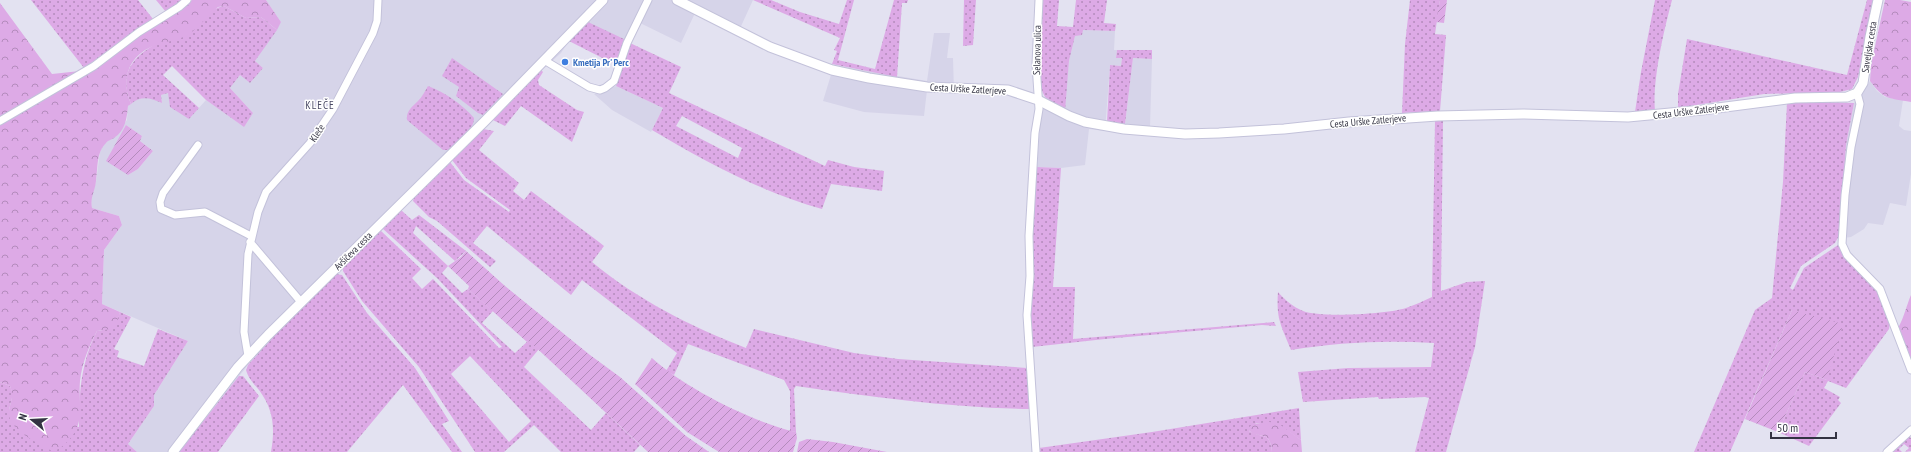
<svg xmlns="http://www.w3.org/2000/svg" width="1911" height="452" viewBox="0 0 1911 452" font-family="'PT Sans Narrow',sans-serif">
<style>
.residential{fill:#d6d4e9;fill-rule:evenodd}
.grass{fill:url(#grass-dots);fill-rule:evenodd}
.forest{fill:url(#forest-crowns)}
.garden{fill:url(#garden-furrows)}
.lines{fill:none;stroke-linecap:round;stroke-linejoin:round}
.minor-casing{stroke:#c3c2da;stroke-width:9}
.tertiary-casing{stroke:#c3c2da;stroke-width:11}
.minor{stroke:#fff;stroke-width:7}
.tertiary{stroke:#fff;stroke-width:9}
.shop-dot{fill:#3f7fe0;stroke:#fff;stroke-width:1.5}
.labels{text-anchor:middle;dominant-baseline:central;stroke-width:3;stroke-linejoin:round;paint-order:stroke}
.street-label{font-size:10px;fill:#333342;stroke:#fff}
.shop-label{font-size:10px;font-weight:bold;fill:#366cbe;stroke:#fff;text-anchor:start}
.neighbourhood-label{font-size:11px;letter-spacing:1px;fill:#4a4a65;stroke:#fff}
</style>
<defs>
<pattern id="grass-dots" width="8" height="8" patternUnits="userSpaceOnUse"><rect width="8" height="8" fill="#ddaae6"/><path d="M2 2h.1M6 6h.1" fill="none" stroke="#b48bbc" stroke-width="1.8" stroke-linecap="round"/></pattern>
<pattern id="forest-crowns" width="20" height="18" patternUnits="userSpaceOnUse"><rect width="20" height="18" fill="#ddaae6"/><path d="M2 6a3 3 0 1 1 6 0M12 15a3 3 0 1 1 6 0" fill="none" stroke="#b48bbc"/></pattern>
<pattern id="garden-furrows" width="10" height="10" patternUnits="userSpaceOnUse"><rect width="10" height="10" fill="#ddaae6"/><path d="M-1 1l2-2M0 10L10 0M9 11l2-2" fill="none" stroke="#b48bbc"/></pattern>
</defs>
<rect width="100%" height="100%" fill="#e3e2f1"/>
<path class="residential" d="M266,0H753L737,35L695,13L681,43L638,22L630,43L569,41L561,53L529,82L248,365L179,452H137L128,444L154,406V395L188,341L102,304L104,250L122,225L119,216L92,208L91,199L96,182L100,152L106,141L114,138L127,120L128,106L137,99L149,97L162,103L161,95L168,93L189,119L206,100L243,126L253,113L230,88L240,75L250,83L263,68L255,61L281,22ZM126,125L142,136L140,141L153,151L138,169L128,175Z
M1082,30L1115,31L1114,50H1117L1116,58H1122L1121,66L1110,65L1105,131L1089,129L1085,165L1061,168L1037,167L1041,111L1045,97L1052,102L1067,82L1069,61L1075,36Z
M934,33H950L947,58H953L954,92L927,90L924,116L864,112L823,101L834,65L927,81Z
M1133,58L1152,59L1150,127L1125,124Z
M1870,81L1877,91L1885,97L1903,100L1899,126L1904,130L1911,131V174L1906,206L1890,203L1883,225L1868,223L1864,229L1851,237L1843,238L1842,213L1846,145L1854,103L1860,98Z
M616,86L663,108L651,132L612,110L594,94Z"/>
<path class="grass" d="M31,0H138L153,19L84,68Z
M156,0H183L166,12Z
M753,0H771L800,12L839,24L847,0H854L838,60L875,69L894,0H908L907,3H902L897,77L832,64L837,51L834,50L840,38Z
M964,0H976L973,45L963,46Z
M1042,0H1059L1057,26L1073,27L1076,0H1107L1104,23L1116,24L1115,31L1083,30L1082,35L1075,36L1069,61L1065,111L1045,97L1041,89Z
M1410,0H1440L1435,34L1446,35L1440,111L1402,113L1405,44Z
M1655,0H1672C1664,30 1652,81 1655,111L1635,112L1641,72Z
M1867,0H1873L1858,77L1852,89L1840,92L1764,94L1678,108V94L1687,39L1847,75Z
M224,6L246,18L261,17L277,30L255,61L263,68L250,83L240,75L230,88L253,113L244,127L206,100L172,66L163,75L199,108L189,119L170,107L168,93L161,95L162,103C151,98 141,95 131,104C111,57 158,44 190,26C199,20 214,7 224,6Z
M588,22L626,40L618,66L569,41Z
M630,43L681,67L669,93L825,166L828,160L854,167L884,171L882,191L831,184L822,209C761,192 706,162 652,130L663,108L616,86ZM682,116L742,148L738,158L676,126Z
M1117,50H1152V59L1133,58L1125,124L1107,122L1110,65L1121,66L1122,58H1116Z
M452,58L503,94L483,115L478,113L456,96L459,87L442,76Z
M541,70L543,72L538,80L539,85L577,110L584,112L572,142L521,106L505,126L493,120Z
M428,86C444,92 462,104 474,118C474,131 457,142 448,150H443L407,120C406,111 412,107 418,101C422,97 425,91 428,86Z
M1821,102L1854,103L1846,145L1840,234L1835,243L1801,266L1790,288L1793,290L1804,268L1838,245L1843,253L1876,286L1890,323L1889,329L1846,388L1828,381L1824,388L1840,397L1838,400L1841,403L1809,446L1778,432L1805,372L1827,380L1792,310L1730,452H1694L1755,310L1772,298L1783,182L1787,103Z
M1443,120L1441,291L1467,282L1485,281L1475,347L1446,452H1415L1429,398L1425,397L1379,399L1378,397L1303,402L1298,372L1348,368L1431,367L1434,343C1386,340 1339,342 1291,350C1281,325 1276,319 1278,292C1285,300 1293,307 1303,311C1320,318 1388,314 1406,308C1415,305 1423,301 1432,297L1435,121Z
M483,129L494,131L479,150L519,183L513,191L524,200L531,191L599,242L604,246L592,262C638,300 690,326 746,348L754,329L854,353L898,359L1027,368L1031,409C951,408 874,397 796,386L794,389L796,432L790,431V391L784,380L688,344L674,375L666,371L677,353L582,280L571,295L487,226L473,243L496,261L490,267L437,221L429,217L413,201L414,197L450,162L464,180L509,212L510,210L466,178L452,160Z
M1037,167L1061,168L1053,287H1075L1073,339L1274,322L1276,326L1262,325L1105,339L1032,347L1030,315L1033,265V203Z
M401,210L412,220L419,215L466,251L455,261L416,226L413,233L448,266L442,273L462,293L468,289L493,311L482,323L515,353L529,340L539,349L524,367L591,430L606,413L640,445L634,452H561L534,425L504,452H475L419,367L362,301L343,271V267L380,230L421,269L412,278L422,289L433,279L499,348L502,347L438,279L382,228ZM470,356L531,421L509,442L451,374Z
M336,274L342,275L344,278L367,313L415,368L449,421L442,424L462,452H452L403,385L347,452H271C275,429 274,410 259,390C254,384 248,378 246,370L248,365L288,321Z
M120,312L131,317L114,349L119,351L117,357L144,366L158,329L188,341L154,395V406L128,444L137,452H0V382L10,386L13,394L9,410L79,427C79,393 81,362 97,331C108,330 117,324 120,312Z
M239,376H243L259,396L218,452H179Z
M1299,408L1301,440C1284,428 1277,422 1256,423L1249,431C1263,439 1270,431 1272,452H1039V448L1152,432Z
M1908,436L1911,438V451L1905,452L1909,448L1904,444L1899,449L1902,452H1890Z"/>
<path class="forest" d="M192,0H266L281,22L277,30L261,17L246,18L224,6L218,7C208,15 199,27 189,34C177,42 163,41 151,47C127,58 121,81 131,104L128,106C127,118 125,131 114,138C111,140 108,140 106,143C96,153 98,168 96,181C95,192 90,196 92,208L119,216L122,225L104,250L102,304L120,312L118,319L111,329L97,331C89,346 82,363 80,381C78,404 86,423 68,441C63,446 59,450 52,451C38,443 6,430 9,410C11,401 14,396 10,386L0,382V124L183,7Z
M1885,0H1900L1911,2V102C1889,98 1884,100 1870,81L1871,65Z
M0,3L52,74L80,71L0,118Z
M1911,295V365L1897,329C1902,324 1907,304 1911,295Z
M1270,422L1282,426L1301,440L1302,452H1272C1270,427 1257,441 1248,429L1252,424Z"/>
<path class="garden" d="M1440,0H1447L1444,23L1436,22Z
M126,125L142,136L140,141L153,151L138,169L128,175L106,161Z
M466,251L505,286L590,355L620,377L686,436L709,452H648L529,341L527,342L468,289L469,286L448,266L461,257Z
M1792,310L1843,324L1827,380L1805,372L1778,432L1745,419Z
M652,358C683,387 754,423 796,432L797,438L793,452H719L687,432L635,384Z
M807,439L833,442L887,452H797L799,442Z"/>
<g class="lines">
<defs>
<path id="minor" d="M544,60L589,87L600,90L605,88L614,81L627,43L648,0
M1857,93L1860,104L1851,147L1845,195L1842,244L1847,255L1880,289L1911,370
M0,121L94,66L139,32L179,7L187,0
M198,145L163,193L160,202L161,209L175,215L205,212L251,236
M250,242L301,302
M248,356L244,332L248,254L258,212L266,192L310,143L333,109L373,33L377,21L378,0
M1036,452L1027,315L1030,276L1029,236L1035,133L1039,109L1036,64L1039,0
M1887,452L1911,430"/>
<path id="tertiary" d="M677,0L770,47L832,70L869,78L927,87L1008,90L1038,100L1069,116L1085,122L1124,129L1185,134L1219,133L1284,129L1349,122L1438,116L1523,114L1628,117L1702,110L1795,98L1847,97L1857,93L1863,83L1870,37L1878,0
M173,452L238,367L268,335L485,121L603,0"/>
</defs>
<use href="#minor" class="minor-casing"/>
<use href="#tertiary" class="tertiary-casing"/>
<use href="#minor" class="minor"/>
<use href="#tertiary" class="tertiary"/>
</g>
<circle class="shop-dot" cx="565" cy="62" r="4"/>
<g class="labels">
<g class="street-label">
<text transform="translate(1869 47) rotate(-81)">Saveljska cesta</text>
<text transform="translate(1037 50) rotate(-89)">Selanova ulica</text>
<text transform="translate(968 89) rotate(3)">Cesta Urške Zatlerjeve</text>
<text transform="translate(1691 111) rotate(-7)">Cesta Urške Zatlerjeve</text>
<text transform="translate(1368 121) rotate(-5)">Cesta Urške Zatlerjeve</text>
<text transform="translate(317 133) rotate(-56)">Kleče</text>
<text transform="translate(353 251) rotate(-45)">Avšičeva cesta</text>
</g>
<g class="shop-label">
<text x="573" y="62">Kmetija Pr' Perc</text>
</g>
<g class="neighbourhood-label">
<text x="320" y="105">KLEČE</text>
</g>
</g>
<g transform="translate(32 420) rotate(288)" stroke="#ffffff" stroke-width="3" paint-order="stroke">
<path d="M0-3L7 15L0 10L-7 15Z" fill="#333342"/>
<text y="-6" font-size="11" font-weight="bold" text-anchor="middle" fill="#333342">N</text>
</g>
<path d="M1771 432v6h65v-6" fill="none" stroke="#333342" stroke-width="2"/>
<text x="1777" y="432" font-size="12" fill="#333342" stroke="#ffffff" stroke-width="3" paint-order="stroke">50 m</text>
</svg>
